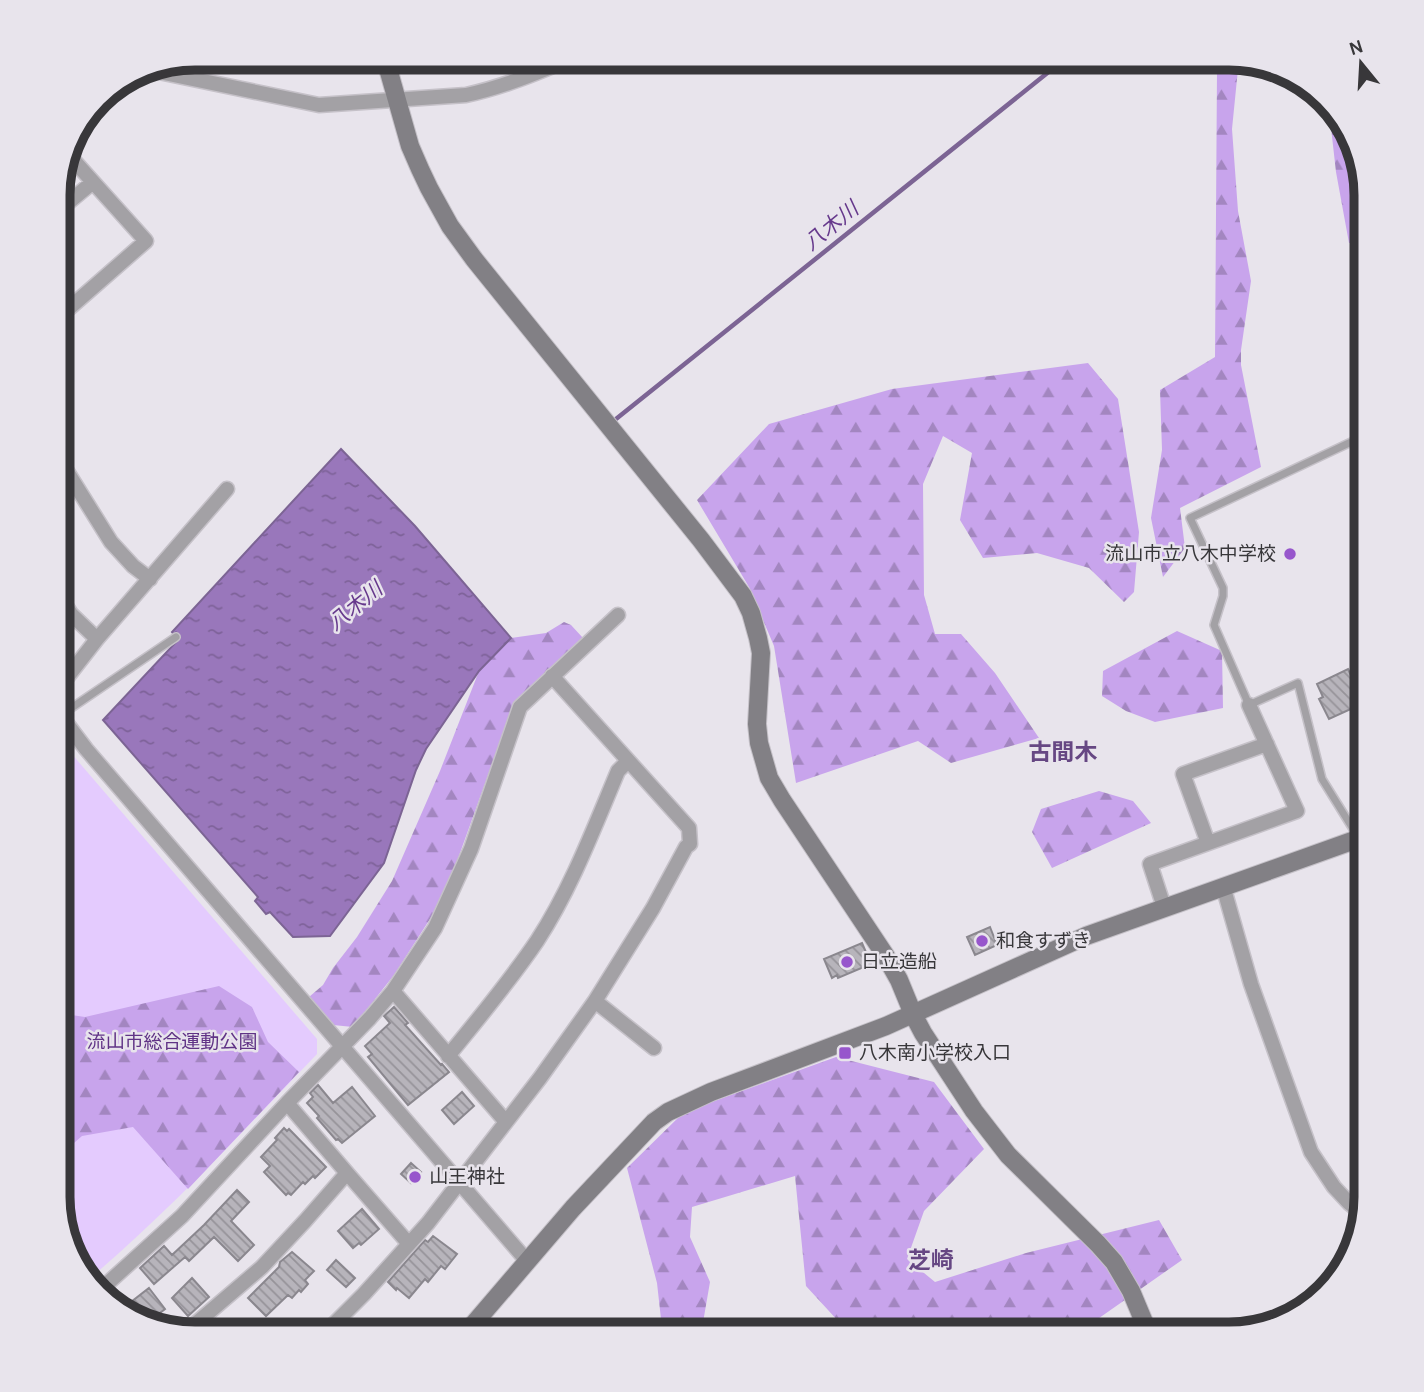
<svg xmlns="http://www.w3.org/2000/svg" width="1424" height="1392" viewBox="0 0 1424 1392" font-family="Karla,'Noto Sans JP',sans-serif">
<style>
.green{fill:#e4cbfe}
.forest{fill:url(#forest-firs)}
.water{fill:url(#water-ripples);stroke:#7c6494;stroke-width:2}
.lines{fill:none;stroke-linecap:round;stroke-linejoin:round}
.stream{stroke:#7c6494;stroke-width:4.5}
.building{fill:url(#building-back-hatch);stroke:#8a878e;stroke-width:2}
.lane-casing{stroke:#c5c1c8;stroke-width:10}
.street-casing{stroke:#c5c1c8;stroke-width:17}
.secondary-casing{stroke:#c5c1c8;stroke-width:20}
.lane{stroke:#a3a1a5;stroke-width:7}
.street{stroke:#a3a1a5;stroke-width:14}
.secondary{stroke:#828085;stroke-width:18}
.poi-dot{fill:#9756cc;stroke:#e8e4ec;stroke-width:2.5}
.labels{text-anchor:middle;dominant-baseline:central;stroke-width:5;stroke-linejoin:round;paint-order:stroke}
.poi-label{font-size:19px;fill:#38373a;stroke:#e8e4ec;text-anchor:start}
.park-label{font-size:19px;fill:#603386;stroke:#e8e4ec}
.water-label{font-size:21px;font-style:italic;fill:#66398c;stroke:#e8e4ec}
.quarter-label{font-size:23px;font-weight:bold;fill:#664783;stroke:#e8e4ec}
.rim{fill:none;stroke:#38373a;stroke-width:9}
</style>
<defs>
<pattern id="forest-firs" width="22" height="20" patternUnits="userSpaceOnUse" patternTransform="scale(1.75)"><rect width="22" height="20" fill="#c8a4ec"/><path d="M5 1l3.5 6h-7zM16 11l3.5 6h-7z" fill="#a386c0"/></pattern>
<pattern id="water-ripples" width="26" height="14" patternUnits="userSpaceOnUse" patternTransform="scale(1.75)"><rect width="26" height="14" fill="#97b"/><path d="M2 4q2-2 4 0t4 0M15 11q2-2 4 0t4 0" fill="none" stroke="#7e6299"/></pattern>
<pattern id="building-back-hatch" width="6" height="6" patternUnits="userSpaceOnUse" patternTransform="scale(1.75)"><rect width="6" height="6" fill="#b7b4bb"/><path d="M-1 5l2 2M0 0l6 6M5-1l2 2" fill="none" stroke="#969399"/></pattern>
</defs>
<rect width="100%" height="100%" fill="#e8e4ec"/>
<path class="green" d="M58,738L317,1039V1054C242,1132 170,1211 88,1280L68,1249L58,1197Z"/>
<path class="forest" d="M1220,58L1239,59L1232,129L1238,211L1251,281L1241,350V365L1261,467L1180,508L1185,548L1163,577L1151,518L1162,450L1160,390L1215,357L1217,71Z
M1328,101L1332,104L1356,143L1358,155L1359,209L1366,244L1349,243L1336,172Z
M1088,363L1118,399L1139,532L1134,592L1124,602L1089,568L1037,553L983,558L960,520L972,453L943,436L923,484L924,595L935,634H961L995,673L1039,738L951,763L918,741L796,783L774,646L749,587L697,500L769,424L892,389Z
M564,622L571,625L583,638L513,706L456,864L439,905L394,975L353,1027L333,1025L309,997L323,985L333,968L357,937L392,881L440,771L479,671L511,638L546,633Z
M1177,631L1222,651L1223,708L1155,722L1126,711L1102,696L1103,671Z
M1099,791L1133,801L1151,823L1052,868L1032,832L1041,809Z
M219,986L252,1007L268,1042L299,1072L188,1189L133,1127L82,1136L58,1157V1013L85,1017Z
M836,1057L934,1082L984,1149L924,1211L907,1259L935,1282L1026,1253L1159,1220L1182,1260L1082,1330L1048,1334H850L806,1286L795,1176L692,1207L690,1237L710,1282L701,1334H659L662,1328L657,1283L627,1168L684,1112Z"/>
<path class="water" d="M341,449L415,526L511,638L479,671L426,749L416,770L384,863L330,936L293,937L270,912L266,914L255,901L258,897L103,720L178,640L172,632Z"/>
<g class="lines">
<path class="stream" d="M616,419L1066,58"/>
</g>
<path class="building" d="M1348,669L1353,680L1366,674V702L1329,719L1319,699L1323,697L1317,684Z
M990,927L997,945L975,955L967,937Z
M862,943L871,964L838,978L837,975L832,978L824,959Z
M394,1007L408,1023L405,1025L441,1065L442,1064L449,1072L408,1105L368,1057L372,1054L365,1046L390,1023L384,1016Z
M318,1085L333,1103L352,1087L375,1116L342,1143L338,1139L336,1140L317,1118L319,1116L307,1103L313,1097L310,1093Z
M462,1092L474,1106L454,1124L442,1110Z
M284,1128L287,1131L289,1129L326,1167L315,1178L313,1176L305,1184L303,1182L291,1195L288,1193L286,1195L264,1172L270,1166L261,1157L277,1140L275,1138Z
M411,1163L421,1172L411,1183L401,1174Z
M237,1190L249,1202L231,1221L254,1245L238,1261L214,1237L189,1261L185,1257L154,1284L140,1268L164,1246L172,1255L204,1225Z
M362,1209L379,1229L361,1245L359,1243L353,1248L338,1231Z
M433,1236L457,1254L445,1269L441,1266L428,1282L425,1279L409,1298L397,1288L396,1290L388,1282L425,1240L428,1242Z
M292,1252L314,1271L305,1280L308,1284L301,1292L299,1290L292,1298L288,1295L266,1316L248,1298L279,1267L280,1262Z
M336,1260L355,1278L346,1287L327,1270Z
M192,1278L209,1297L188,1316L172,1298Z
M149,1288L165,1309L152,1319L149,1315L140,1322L122,1309Z"/>
<g class="lines">
<defs>
<path id="lane" d="M61,715L176,637
M1358,837L1322,779L1298,683L1249,705L1214,625L1223,596V588L1190,518L1366,435"/>
<path id="street" d="M137,72L154,71L319,105L466,95C503,87 537,73 572,58
M1363,177L1365,188
M58,211L93,182
M58,318L146,241L67,153
M58,457L111,542L133,566L150,579
M58,593L71,614L97,639
M552,676L689,828L690,844L686,847L653,908L595,1001
M58,689L97,639L227,489
M58,712L86,749L527,1261
M1208,843L1183,774L1267,744
M1223,886L1251,984L1311,1152L1334,1187L1349,1203L1363,1214
M1164,907L1150,864L1297,811L1249,705
M393,991L506,1122
M448,1056C479,1018 510,981 537,941C571,889 594,828 618,771L628,761
M347,1173L409,1244
M98,1292L182,1216L287,1103L370,1018L393,991L435,928L471,849L520,707L618,615
M186,1332L262,1267L305,1221L347,1173L287,1103
M324,1334L364,1294L428,1223L540,1078L595,1001L654,1048"/>
<path id="secondary" d="M385,58L410,146L420,169L429,188L450,226L474,259L701,540L743,596L751,613L758,638L761,653L757,724L759,743L769,778L782,800L885,955L899,980L913,1014L923,1033L974,1111L1008,1155L1098,1244L1114,1262L1131,1291L1149,1334
M465,1334L573,1208L654,1122L668,1112L711,1092L886,1026L1086,936L1366,836"/>
</defs>
<use href="#lane" class="lane-casing"/>
<use href="#street" class="street-casing"/>
<use href="#secondary" class="secondary-casing"/>
<use href="#lane" class="lane"/>
<use href="#street" class="street"/>
<use href="#secondary" class="secondary"/>
</g>
<g class="poi-dot">
<circle cx="1290" cy="554" r="7"/>
<circle cx="982" cy="941" r="7"/>
<circle cx="847" cy="962" r="7"/>
<rect x="838" y="1046" width="14" height="14" rx="3.5"/>
<circle cx="415" cy="1177" r="7"/>
</g>
<g class="labels">
<g class="poi-label">
<text x="1276" y="554" text-anchor="end">流山市立八木中学校</text>
<text x="996" y="941">和食すずき</text>
<text x="861" y="962">日立造船</text>
<text x="859" y="1053">八木南小学校入口</text>
<text x="429" y="1177">山王神社</text>
</g>
<g class="park-label">
<text x="172" y="1042">流山市総合運動公園</text>
</g>
<g class="water-label">
<text transform="translate(831 226) rotate(-39)">八木川</text>
<text transform="translate(355 606) rotate(-39)">八木川</text>
</g>
<g class="quarter-label">
<text x="1063" y="752">古間木</text>
<text x="931" y="1260">芝崎</text>
</g>
</g>
<path d="M0 0H1424V1392H0ZM195 70H1229A125 125 0 0 1 1354 195V1197A125 125 0 0 1 1229 1322H195A125 125 0 0 1 70 1197V195A125 125 0 0 1 195 70Z" fill="#e8e4ec" fill-rule="evenodd"/>
<path class="rim" d="M195 70H1229A125 125 0 0 1 1354 195V1197A125 125 0 0 1 1229 1322H195A125 125 0 0 1 70 1197V195A125 125 0 0 1 195 70Z"/>
<g transform="translate(1361 63) rotate(342)" stroke="#e8e4ec" stroke-width="5" paint-order="stroke">
<path d="M0-5L12 26L0 18L-12 26Z" fill="#38373a"/>
<text y="-10" font-size="19" font-weight="bold" text-anchor="middle" fill="#38373a">N</text>
</g>
</svg>
